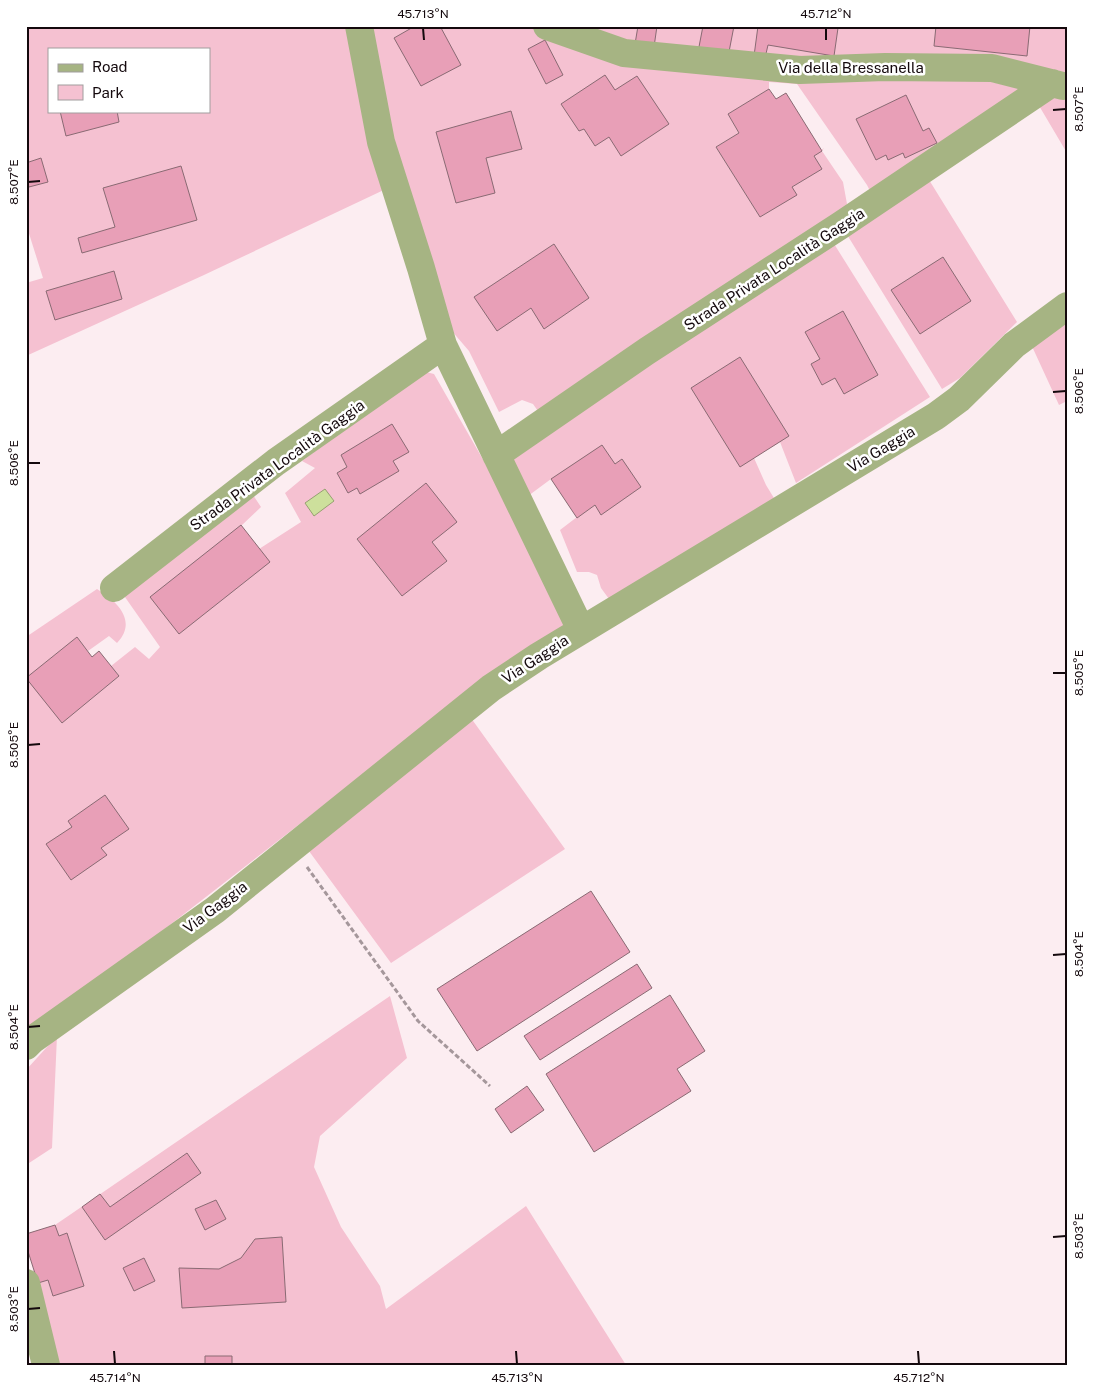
<svg xmlns="http://www.w3.org/2000/svg" width="1093" height="1391" viewBox="0 0 1093 1391" font-family="'Public Sans',sans-serif">
<style>
.green{fill:#f5c1d1;fill-rule:evenodd}
.water{fill:#cde09c;stroke:#96a071}
.building{fill:#e89fb7;stroke:#896a73}
.lines{fill:none;stroke-linecap:round;stroke-linejoin:round}
.path{stroke:#a5979b;stroke-width:3;stroke-dasharray:5 2.5;stroke-linecap:butt}
.minor{stroke:#a6b483;stroke-width:28}
.ticks{fill:none;stroke:#14090d;stroke-width:2}
.labels{text-anchor:middle;dominant-baseline:central;stroke-width:5;stroke-linejoin:round;paint-order:stroke}
.street-label{font-size:15px;fill:#14090d;stroke:#fff}
.neatline{fill:none;stroke:#14090d;stroke-width:2}
.ticks-label{font-size:12px;text-anchor:middle;fill:#14090d}
</style>
<rect width="100%" height="100%" fill="#fcedf1"/>
<path class="green" d="M26,26H346L388,188L204,275L26,356V283L43,278L26,224ZM49,49H209V111H49Z
M365,26H529L549,35L953,73L1027,90L871,193L867,185L797,84L769,82V89L728,114L739,133L716,147L760,217L796,195L792,187L822,169L814,156L824,148L822,151L843,182L847,204L839,218L540,414L533,404L522,400L499,412L469,351L445,323L388,141Z
M574,26H1067V78L654,47Z
M1045,98H1067V153L1038,104Z
M926,175L1017,322L960,378L942,389L846,233Z
M831,239L930,397L796,483L780,442L754,458L766,485L777,503L609,599L601,588L597,575L589,572H577L560,530L577,517L551,479L528,496L507,455Z
M1067,321V401L1059,405L1030,342Z
M422,371L434,374L493,477L566,627L463,697L157,935L26,1032V637L97,589C117,601 138,621 117,643L109,636L88,651L77,638L62,722L119,676L111,666L135,647L149,659L160,647L120,590L251,492L261,507L241,526L259,549L301,522L285,493L315,468L302,461Z
M471,718L565,849L391,963L306,847Z
M390,996L407,1058L320,1136L314,1167L341,1227L380,1286L386,1309L526,1206L626,1365H57L26,1234L55,1225Z
M57,1036L52,1148L26,1165V1070Z"/>
<path class="water" d="M325,489L334,501L314,516L305,503Z"/>
<path class="building" d="M415,26H440L461,65L421,86L394,38Z
M638,26H657L654,47L635,44Z
M703,26H734L728,57L698,52Z
M758,26H830L838,28L834,56L768,45L765,58L754,56Z
M936,26H1030L1027,56L934,46Z
M545,40L563,75L546,84L528,49Z
M605,75L615,90L637,76L669,124L621,156L609,137L595,146L584,129L579,131L561,104Z
M769,89L776,99L786,93L822,151L814,156L822,169L792,187L797,195L760,217L716,147L739,133L728,114Z
M906,95L923,131L929,128L937,143L905,158L903,153L888,160L886,155L876,160L856,119Z
M60,111H117L119,122L66,136Z
M511,111L522,149L486,158L495,193L456,203L436,132Z
M41,158L48,182L29,187L26,177V163Z
M181,166L197,220L82,253L78,238L115,227L103,188Z
M554,244L589,298L544,329L531,308L497,331L474,297Z
M943,257L971,301L920,334L891,290Z
M114,271L122,299L55,320L46,291Z
M843,311L878,375L844,394L835,378L822,385L811,364L820,359L805,332Z
M740,357L789,436L740,467L691,388Z
M392,424L409,452L393,461L399,471L360,494L357,488L348,493L337,473L347,467L341,455Z
M602,445L615,464L622,459L641,487L601,515L595,505L577,518L551,479Z
M426,483L457,522L432,542L447,561L402,596L357,539Z
M241,525L270,562L179,634L150,597Z
M77,637L92,657L99,651L119,676L62,723L26,678Z
M105,795L129,829L101,848L107,855L71,880L46,844L72,827L68,821Z
M591,891L630,952L477,1051L437,989Z
M637,964L652,988L540,1060L524,1036Z
M670,995L705,1051L677,1069L691,1091L594,1152L546,1074Z
M527,1086L544,1110L511,1133L495,1109Z
M187,1153L201,1173L105,1240L82,1207L100,1194L110,1207Z
M216,1200L226,1219L205,1230L195,1209Z
M55,1225L59,1236L67,1233L84,1286L53,1296L48,1280L38,1283L26,1245V1234Z
M282,1237L286,1302L182,1308L179,1268L219,1269L241,1258L255,1239Z
M144,1258L155,1281L134,1291L123,1268Z
M205,1356H232V1365H205Z"/>
<g class="lines">
<path class="path" d="M307,867L418,1021L490,1086"/>
<path class="minor" d="M359,26L381,142L421,268L443,345L581,630
M547,26L624,53L800,70L885,67L992,68L1063,86
M496,455L647,351L841,225L1052,83
M114,588L276,462L443,345
M26,1046L32,1040L215,910L491,688L539,656L936,416L959,399L1014,345L1067,306
M26,1283L46,1365"/>
</g>
<path class="ticks" d="M423,28L424,40M826,28V40M1053,110L1066,109M28,182L40,181M1053,392L1066,391M28,463H40M1053,673H1066M28,745L40,744M1053,955L1066,954M28,1027L40,1026M1053,1237L1066,1236M28,1309L40,1308M114,1351L115,1364M516,1351L517,1364M918,1351L919,1364"/>
<g class="labels">
<g class="street-label">
<text x="851" y="67">Via della Bressanella</text>
<text transform="translate(774 269) rotate(-33)">Strada Privata Località Gaggia</text>
<text transform="translate(881 449) rotate(-31)">Via Gaggia</text>
<text transform="translate(277 465) rotate(-36)">Strada Privata Località Gaggia</text>
<text transform="translate(535 659) rotate(-33)">Via Gaggia</text>
<text transform="translate(215 907) rotate(-37)">Via Gaggia</text>
</g>
</g>
<rect width="1093" height="1391" fill="none" stroke="#ffffff" stroke-width="55"/>
<rect x="48" y="48" width="162" height="65" fill="#ffffff" stroke="#a19d9e"/>
<rect x="58" y="64" width="25" height="8" fill="#a6b483" stroke="#a19d9e"/>
<text x="92" y="72" font-size="15" fill="#14090d">Road</text>
<rect x="58" y="85" width="25" height="15" fill="#f5c1d1" stroke="#a19d9e"/>
<text x="92" y="98" font-size="15" fill="#14090d">Park</text>
<rect x="28" y="28" width="1038" height="1336" class="neatline"/>
<g class="ticks-label">
<text x="423" y="18">45.713°N</text>
<text x="826" y="18">45.712°N</text>
<text transform="translate(1079 109) rotate(-90)" y="4">8.507°E</text>
<text transform="translate(14 182) rotate(-90)" y="4">8.507°E</text>
<text transform="translate(1079 391) rotate(-90)" y="4">8.506°E</text>
<text transform="translate(14 463) rotate(-90)" y="4">8.506°E</text>
<text transform="translate(1079 673) rotate(-90)" y="4">8.505°E</text>
<text transform="translate(14 745) rotate(-90)" y="4">8.505°E</text>
<text transform="translate(1079 954) rotate(-90)" y="4">8.504°E</text>
<text transform="translate(14 1027) rotate(-90)" y="4">8.504°E</text>
<text transform="translate(1079 1236) rotate(-90)" y="4">8.503°E</text>
<text transform="translate(14 1309) rotate(-90)" y="4">8.503°E</text>
<text x="115" y="1382">45.714°N</text>
<text x="517" y="1382">45.713°N</text>
<text x="919" y="1382">45.712°N</text>
</g>
</svg>
